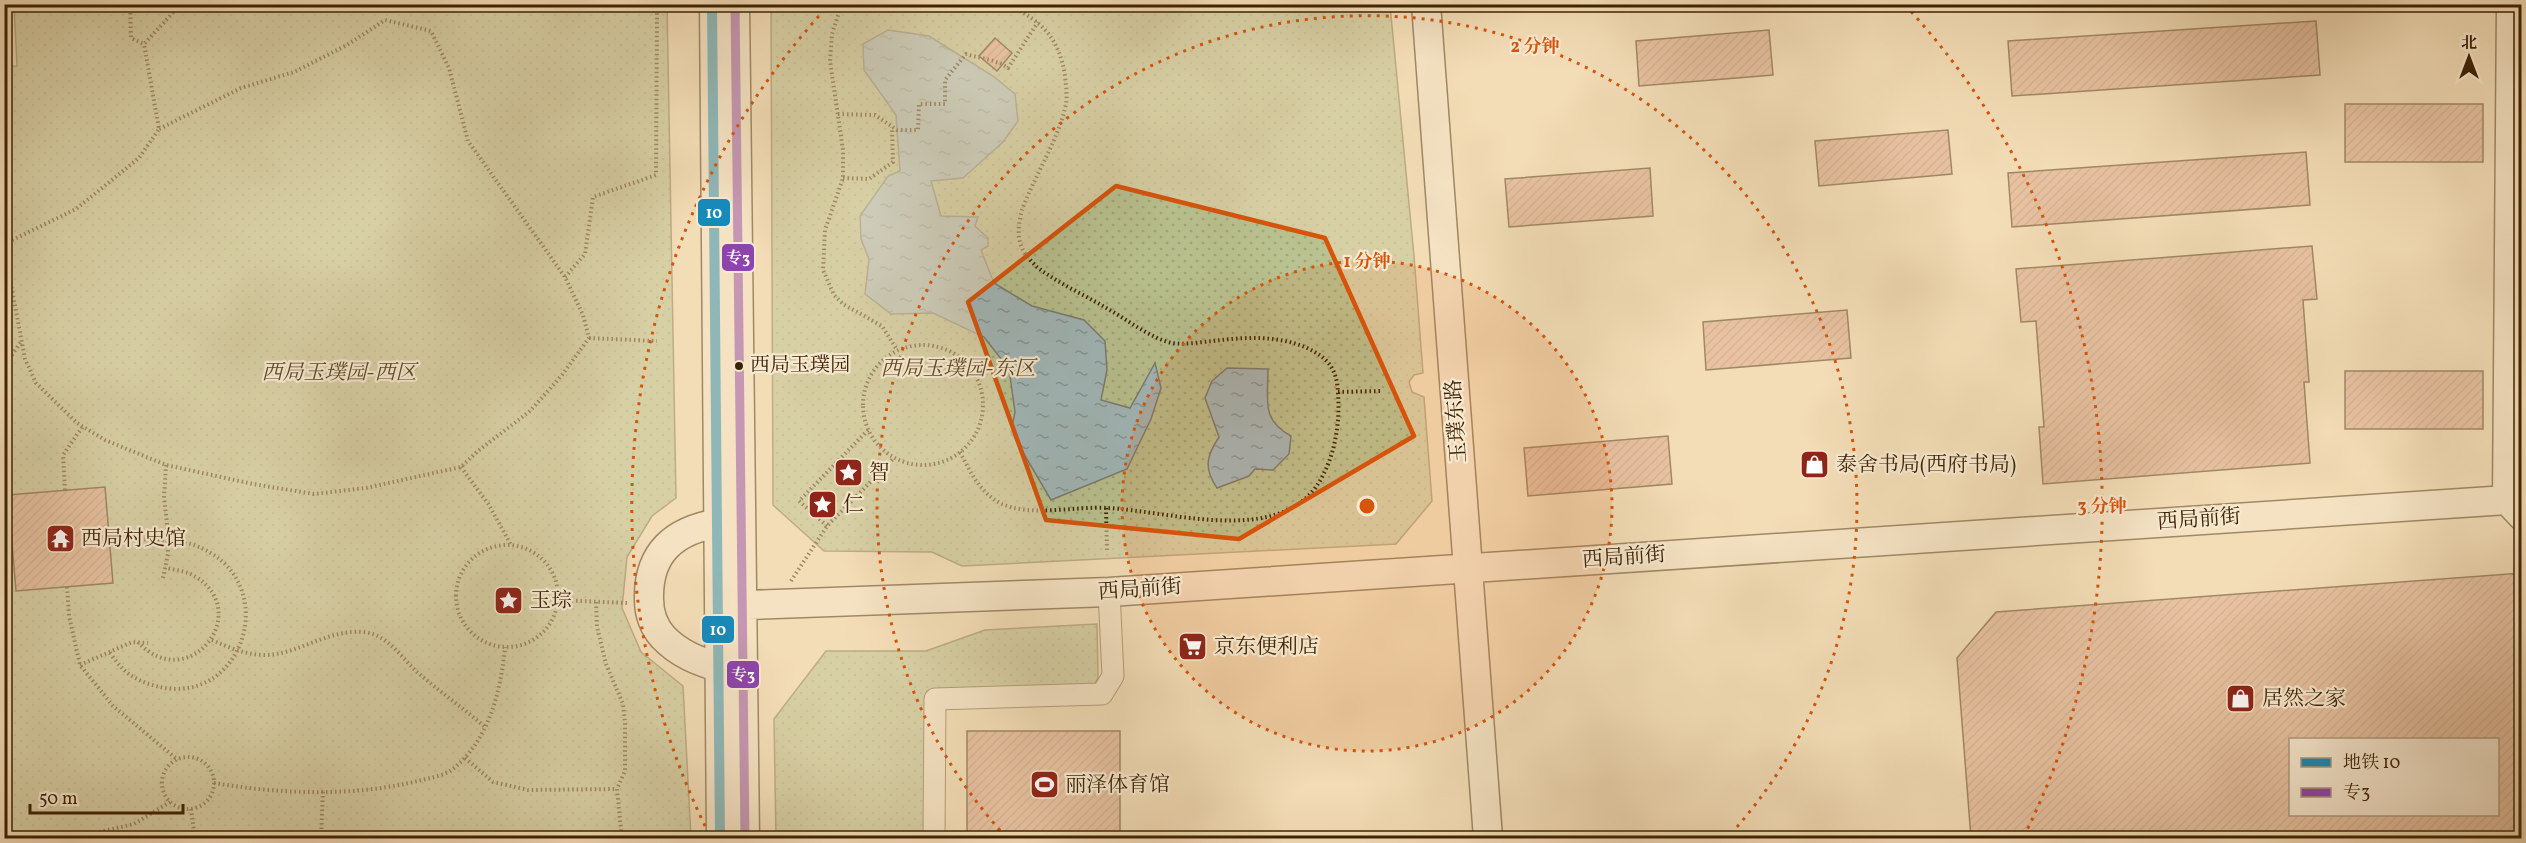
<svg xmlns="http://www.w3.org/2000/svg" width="2526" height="843" viewBox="0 0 2526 843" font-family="Vollkorn,'Noto Serif SC',serif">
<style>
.grass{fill:url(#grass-dots);stroke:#7c724a;stroke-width:1.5}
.water{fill:url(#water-ripples);stroke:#797c71;stroke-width:1.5}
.building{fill:url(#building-hatch);stroke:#3e2303;stroke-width:1.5;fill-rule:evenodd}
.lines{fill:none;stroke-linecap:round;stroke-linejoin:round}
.street-casing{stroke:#6b5230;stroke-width:23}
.secondary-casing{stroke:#3e2303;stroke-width:31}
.path{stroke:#3e2303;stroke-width:4;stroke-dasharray:1.5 3;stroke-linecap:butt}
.street{stroke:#f7e9d0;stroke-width:21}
.secondary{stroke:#f7e9d0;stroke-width:28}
.bus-1-casing{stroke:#f7e9d0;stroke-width:14}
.bus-1{stroke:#8e44ad;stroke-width:9}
.metro-1-casing{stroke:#f7e9d0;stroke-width:15}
.metro-1{stroke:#178abb;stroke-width:10}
.marked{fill:none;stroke:#d7540b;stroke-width:4.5;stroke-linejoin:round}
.ring{fill:none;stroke:#d7540b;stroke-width:3;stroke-dasharray:3 6}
.bus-dot{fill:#3e2303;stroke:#f7e9d0;stroke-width:2}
.labels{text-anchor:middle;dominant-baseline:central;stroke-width:4.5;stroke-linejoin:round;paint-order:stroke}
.bus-label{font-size:20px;fill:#3e2303;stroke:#f7e9d0;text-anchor:start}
.park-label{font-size:21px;font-style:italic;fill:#5d4b26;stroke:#f7e9d0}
.street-label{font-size:21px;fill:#3e2303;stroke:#f7e9d0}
.poi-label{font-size:21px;fill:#3e2303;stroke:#f7e9d0;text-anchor:start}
.centre{fill:#d7540b;stroke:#f7e9d0;stroke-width:3}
.ring-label{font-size:18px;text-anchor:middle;font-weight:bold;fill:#d7540b;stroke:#f7e9d0;stroke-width:4.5;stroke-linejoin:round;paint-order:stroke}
.line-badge{stroke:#f7e9d0;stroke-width:2}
.badge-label{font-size:16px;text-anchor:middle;font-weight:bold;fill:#fff}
</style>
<defs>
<pattern id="grass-dots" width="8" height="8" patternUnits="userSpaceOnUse" patternTransform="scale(1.5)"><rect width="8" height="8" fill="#b9c290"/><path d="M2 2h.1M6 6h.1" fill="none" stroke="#a0a67b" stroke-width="1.8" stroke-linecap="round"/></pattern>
<pattern id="water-ripples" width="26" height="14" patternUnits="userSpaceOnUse" patternTransform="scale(1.5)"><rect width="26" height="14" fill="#a1b8ba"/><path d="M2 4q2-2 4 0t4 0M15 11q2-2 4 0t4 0" fill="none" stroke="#859595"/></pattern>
<pattern id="building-hatch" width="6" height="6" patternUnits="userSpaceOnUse" patternTransform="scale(1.5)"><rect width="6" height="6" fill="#dba388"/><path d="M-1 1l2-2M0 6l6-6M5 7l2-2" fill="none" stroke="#b3846d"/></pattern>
</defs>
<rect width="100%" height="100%" fill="#f3ddb6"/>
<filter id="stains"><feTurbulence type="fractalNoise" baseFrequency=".00333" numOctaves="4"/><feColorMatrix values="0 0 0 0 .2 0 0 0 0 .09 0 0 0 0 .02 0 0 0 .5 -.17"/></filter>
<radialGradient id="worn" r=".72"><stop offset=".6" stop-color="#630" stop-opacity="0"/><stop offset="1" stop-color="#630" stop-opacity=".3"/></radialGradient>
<path class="grass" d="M14,5H667L676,498L652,516L627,557L622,608L641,652L683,686L691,838H5L4,67L17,66Z
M771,5H1390L1414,256L1423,373L1414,375L1409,382L1412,392L1424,397L1432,501L1396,544L962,566L932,552L824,551L773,505Z
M1097,624L1098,678L1093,687L927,691L925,838H776L774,719L826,651H926L985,630Z"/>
<path class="water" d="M888,30L929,36L993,76L1015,94L1018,121L1003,142L963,178L931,181L941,216L978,217L975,226L988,238V246L981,250L994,283L1032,306L1084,320L1105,341L1107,370L1101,400L1130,408L1155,363L1161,388L1151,419L1127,469L1051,500L1011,432L1015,412L1009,369L984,337L933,313L891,314L865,294L869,259L861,239L860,216L888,176L900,171L896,115L864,70L863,44Z
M1227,368L1268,369C1268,400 1261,420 1291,436L1289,454L1273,470L1255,469L1249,476L1217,488C1203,468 1207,455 1219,437L1205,398L1212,381Z"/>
<path class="building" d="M2316,21L2320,75L2012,96L2008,41Z
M1769,30L1773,75L1639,86L1636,41Z
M995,38L1012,53L997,71L979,56Z
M2345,104H2483V162H2345Z
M1948,130L1952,174L1819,186L1815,141Z
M2306,152L2310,205L2012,227L2008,173Z
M1650,168L1653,216L1509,227L1505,179Z
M2312,246L2317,299L2303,300L2309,382H2304L2310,463L2043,484L2039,427H2044L2036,321L2021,322L2016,269Z
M1847,310L1851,358L1706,370L1703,322Z
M2345,371H2483V429H2345Z
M1668,436L1672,484L1528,496L1524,448Z
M105,487L113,583L16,591L8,495Z
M2522,573V838H1971L1957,658L1996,612ZM2290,740H2498V814H2290Z
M967,731H1120V838H967Z"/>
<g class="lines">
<defs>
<path id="street" d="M934,838L935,699L1102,694L1113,676L1109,592"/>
<path id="secondary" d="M714,4L721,838
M735,4L745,838
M1426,4L1488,838
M2507,500L2511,4
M719,523C675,530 648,552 649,599C649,613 654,627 663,637C679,654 698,661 720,668
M719,606L1109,592L2507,500L2522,516"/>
</defs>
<use href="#street" class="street-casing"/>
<use href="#secondary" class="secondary-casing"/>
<path class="path" d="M130,4L131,38L144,44L181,4
M845,4L840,9L832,34L830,61L843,150V178L825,230L823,270L834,295L843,304L882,326L897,350
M838,114L875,115L897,130H918L919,104H945V80L966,54C981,59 996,59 1008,68L1038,22
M843,178L869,179L893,162L892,127
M4,244L76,209L139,158L159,129L144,44
M4,266L10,279L25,359L36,383L77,423L105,440L166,465L253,484L314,494L366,488L461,467L478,451L530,411L562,375L589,338L583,315L565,277L468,141L449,68L431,31L385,20L347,45L294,72L241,88L159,129
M565,277L585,254L593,197L656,175L657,10H628
M589,338L657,341
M863 405a60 60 0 1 1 120 0a60 60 0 1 1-120 0Z
M4,366L21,342
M1338,392L1381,391
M960,452C971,473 980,493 1002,504C1031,517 1076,506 1107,508C1173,511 1289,550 1324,473C1336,449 1340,420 1338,393C1337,370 1329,358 1307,348C1278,335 1245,337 1213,341C1200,342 1186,345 1172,343C1150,338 1128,320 1108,309C1085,295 1059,284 1037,267C1032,262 1026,256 1023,250C1016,237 1019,222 1022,210C1034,177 1058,140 1065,108C1068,97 1066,87 1065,76C1059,37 1042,22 1008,4
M461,467L489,505L511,545
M65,490L63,455L83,426
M1106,508L1107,553
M827,526L799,501L868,430
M109,534C123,533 135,538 149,540C163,542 181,540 194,545C285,578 245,706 160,687C147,684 133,679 123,669C118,664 113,657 109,652
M4,542L12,545
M456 596a51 51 0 1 1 102 0a51 51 0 1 1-102 0Z
M163,578L168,554L167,523L164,498L166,465
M791,581L827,526L894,458
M67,587L69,616L80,665L113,706L178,760
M558,600L627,603
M596,602L597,627L606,664L623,704L625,722V771L617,789L621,830L614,838
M212,640C228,647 246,655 265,655C297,655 328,629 363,632C387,634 401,657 417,672C439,691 463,708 485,727
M138,642C188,696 254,613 196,577C187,571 176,570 165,568
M80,665L132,642L148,643
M162 783a26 26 0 1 1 52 0a26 26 0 1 1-52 0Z
M465,758L493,782L528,790L617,789
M214,783C281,794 352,797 418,781C429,778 444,776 453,769C489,740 501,691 505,647
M191,809L195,838
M73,838L134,824L170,802
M321,838L323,791"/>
<use href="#street" class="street"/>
<use href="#secondary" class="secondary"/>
<defs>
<path id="bus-1" d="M735,4L745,838"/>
</defs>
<use href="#bus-1" class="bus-1-casing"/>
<use href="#bus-1" class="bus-1"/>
<defs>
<path id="metro-1" d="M712,4L720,838"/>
</defs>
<use href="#metro-1" class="metro-1-casing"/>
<use href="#metro-1" class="metro-1"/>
</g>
<path d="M0 0H2526V843H0ZM1116,186L1325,238L1414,436L1239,539L1046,520L968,302Z" fill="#f3ddb6" fill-opacity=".55" fill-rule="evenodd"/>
<path class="marked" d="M1116,186L1325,238L1414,436L1239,539L1046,520L968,302Z"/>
<circle cx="1367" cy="506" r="245" fill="#d7540b" fill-opacity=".12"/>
<g class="ring">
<circle cx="1367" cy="506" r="245"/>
<path d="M1006 837A490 490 0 1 1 1728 837"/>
<path d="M709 834A735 735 0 0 1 829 5M1905 5A735 735 0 0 1 2025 834"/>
</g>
<defs>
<symbol id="shop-square" viewBox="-11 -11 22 22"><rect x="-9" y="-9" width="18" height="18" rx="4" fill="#8f2418" stroke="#f7e9d0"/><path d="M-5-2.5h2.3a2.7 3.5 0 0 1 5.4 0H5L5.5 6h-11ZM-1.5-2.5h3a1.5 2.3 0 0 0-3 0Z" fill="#fff"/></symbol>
<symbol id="sight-square" viewBox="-11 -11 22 22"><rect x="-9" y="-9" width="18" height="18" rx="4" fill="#8f2418" stroke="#f7e9d0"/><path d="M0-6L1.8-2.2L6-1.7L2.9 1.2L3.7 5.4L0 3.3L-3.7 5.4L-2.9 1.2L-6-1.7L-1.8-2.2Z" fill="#fff"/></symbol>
<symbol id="temple-square" viewBox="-11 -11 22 22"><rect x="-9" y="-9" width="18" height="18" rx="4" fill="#8f2418" stroke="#f7e9d0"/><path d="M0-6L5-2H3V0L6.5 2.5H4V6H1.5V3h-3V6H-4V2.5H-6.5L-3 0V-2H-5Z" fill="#fff"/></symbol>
<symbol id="supermarket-square" viewBox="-11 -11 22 22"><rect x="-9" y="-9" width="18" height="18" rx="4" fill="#8f2418" stroke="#f7e9d0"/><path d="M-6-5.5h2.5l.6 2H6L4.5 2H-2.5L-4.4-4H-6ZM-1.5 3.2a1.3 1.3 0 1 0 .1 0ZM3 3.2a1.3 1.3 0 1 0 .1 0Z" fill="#fff"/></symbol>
<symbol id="stadium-square" viewBox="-11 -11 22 22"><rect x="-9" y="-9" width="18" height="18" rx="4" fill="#8f2418" stroke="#f7e9d0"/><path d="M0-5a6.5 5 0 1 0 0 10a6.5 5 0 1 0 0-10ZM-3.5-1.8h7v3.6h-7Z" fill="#fff"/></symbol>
</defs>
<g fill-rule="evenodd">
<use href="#shop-square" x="1798" y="448" width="33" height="33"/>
<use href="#sight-square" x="832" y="456" width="33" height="33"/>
<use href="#sight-square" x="806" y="488" width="33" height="33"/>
<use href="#temple-square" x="44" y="522" width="33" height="33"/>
<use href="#sight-square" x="492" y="584" width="33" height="33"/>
<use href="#supermarket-square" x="1176" y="630" width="33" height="33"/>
<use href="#shop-square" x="2224" y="682" width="33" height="33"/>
<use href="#stadium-square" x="1028" y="768" width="33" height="33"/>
</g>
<circle class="bus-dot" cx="739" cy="366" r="5"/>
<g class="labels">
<g class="bus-label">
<text x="750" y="366">西局玉璞园</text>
</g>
<g class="park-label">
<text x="958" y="369">西局玉璞园-东区</text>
<text x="339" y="373">西局玉璞园-西区</text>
</g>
<g class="street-label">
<text transform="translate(1457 421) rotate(-94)">玉璞东路</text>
<text transform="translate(2199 520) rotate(-4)">西局前街</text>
<text transform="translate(1624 558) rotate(-4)">西局前街</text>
<text transform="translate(1140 590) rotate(-4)">西局前街</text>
</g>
<g class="poi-label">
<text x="1836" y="465">泰舍书局(西府书局)</text>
<text x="869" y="473">智</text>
<text x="843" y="505">仁</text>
<text x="81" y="539">西局村史馆</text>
<text x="530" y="601">玉琮</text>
<text x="1214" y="647">京东便利店</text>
<text x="2262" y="699">居然之家</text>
<text x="1065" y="785">丽泽体育馆</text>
</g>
</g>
<circle cx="1367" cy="506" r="9" class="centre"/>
<g class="ring-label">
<text x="1535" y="52">2 分钟</text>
<text x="1367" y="267">1 分钟</text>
<text x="2102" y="512">3 分钟</text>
</g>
<g class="line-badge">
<rect x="697" y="198" width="34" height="29" rx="6" fill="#178abb"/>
<rect x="721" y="243" width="34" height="29" rx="6" fill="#8e44ad"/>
<rect x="701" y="615" width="34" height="29" rx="6" fill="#178abb"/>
<rect x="726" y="660" width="34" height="29" rx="6" fill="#8e44ad"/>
</g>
<g class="badge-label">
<text x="714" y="218">10</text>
<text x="738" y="263">专3</text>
<text x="718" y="635">10</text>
<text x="743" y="680">专3</text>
</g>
<rect width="2526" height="843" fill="none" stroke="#f3ddb6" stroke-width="24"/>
<rect x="6" y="6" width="2514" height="831" fill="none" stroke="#3e2303" stroke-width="3"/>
<rect x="12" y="12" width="2502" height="819" fill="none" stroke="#3e2303" stroke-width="1.5"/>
<rect x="2289" y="738" width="210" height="78" fill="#f7e9d0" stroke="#ad9a7e" stroke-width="1.5"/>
<rect x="2301" y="758" width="30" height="9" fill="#178abb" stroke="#ad9a7e" stroke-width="1.5"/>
<text x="2343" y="768" font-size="18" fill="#3e2303">地铁 10</text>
<rect x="2301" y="788" width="30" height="9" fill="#8e44ad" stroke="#ad9a7e" stroke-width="1.5"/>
<text x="2343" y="798" font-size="18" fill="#3e2303">专3</text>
<g transform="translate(2469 57)" stroke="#f7e9d0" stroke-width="4.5" paint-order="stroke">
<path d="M0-4.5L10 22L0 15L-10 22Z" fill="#3e2303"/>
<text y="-9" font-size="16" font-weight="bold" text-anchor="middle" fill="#3e2303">北</text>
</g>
<path d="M30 804v9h153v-9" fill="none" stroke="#3e2303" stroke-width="3"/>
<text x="39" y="804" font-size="18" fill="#3e2303" stroke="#f7e9d0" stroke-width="4.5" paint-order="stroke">50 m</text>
<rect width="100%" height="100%" filter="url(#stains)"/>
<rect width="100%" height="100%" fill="url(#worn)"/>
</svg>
